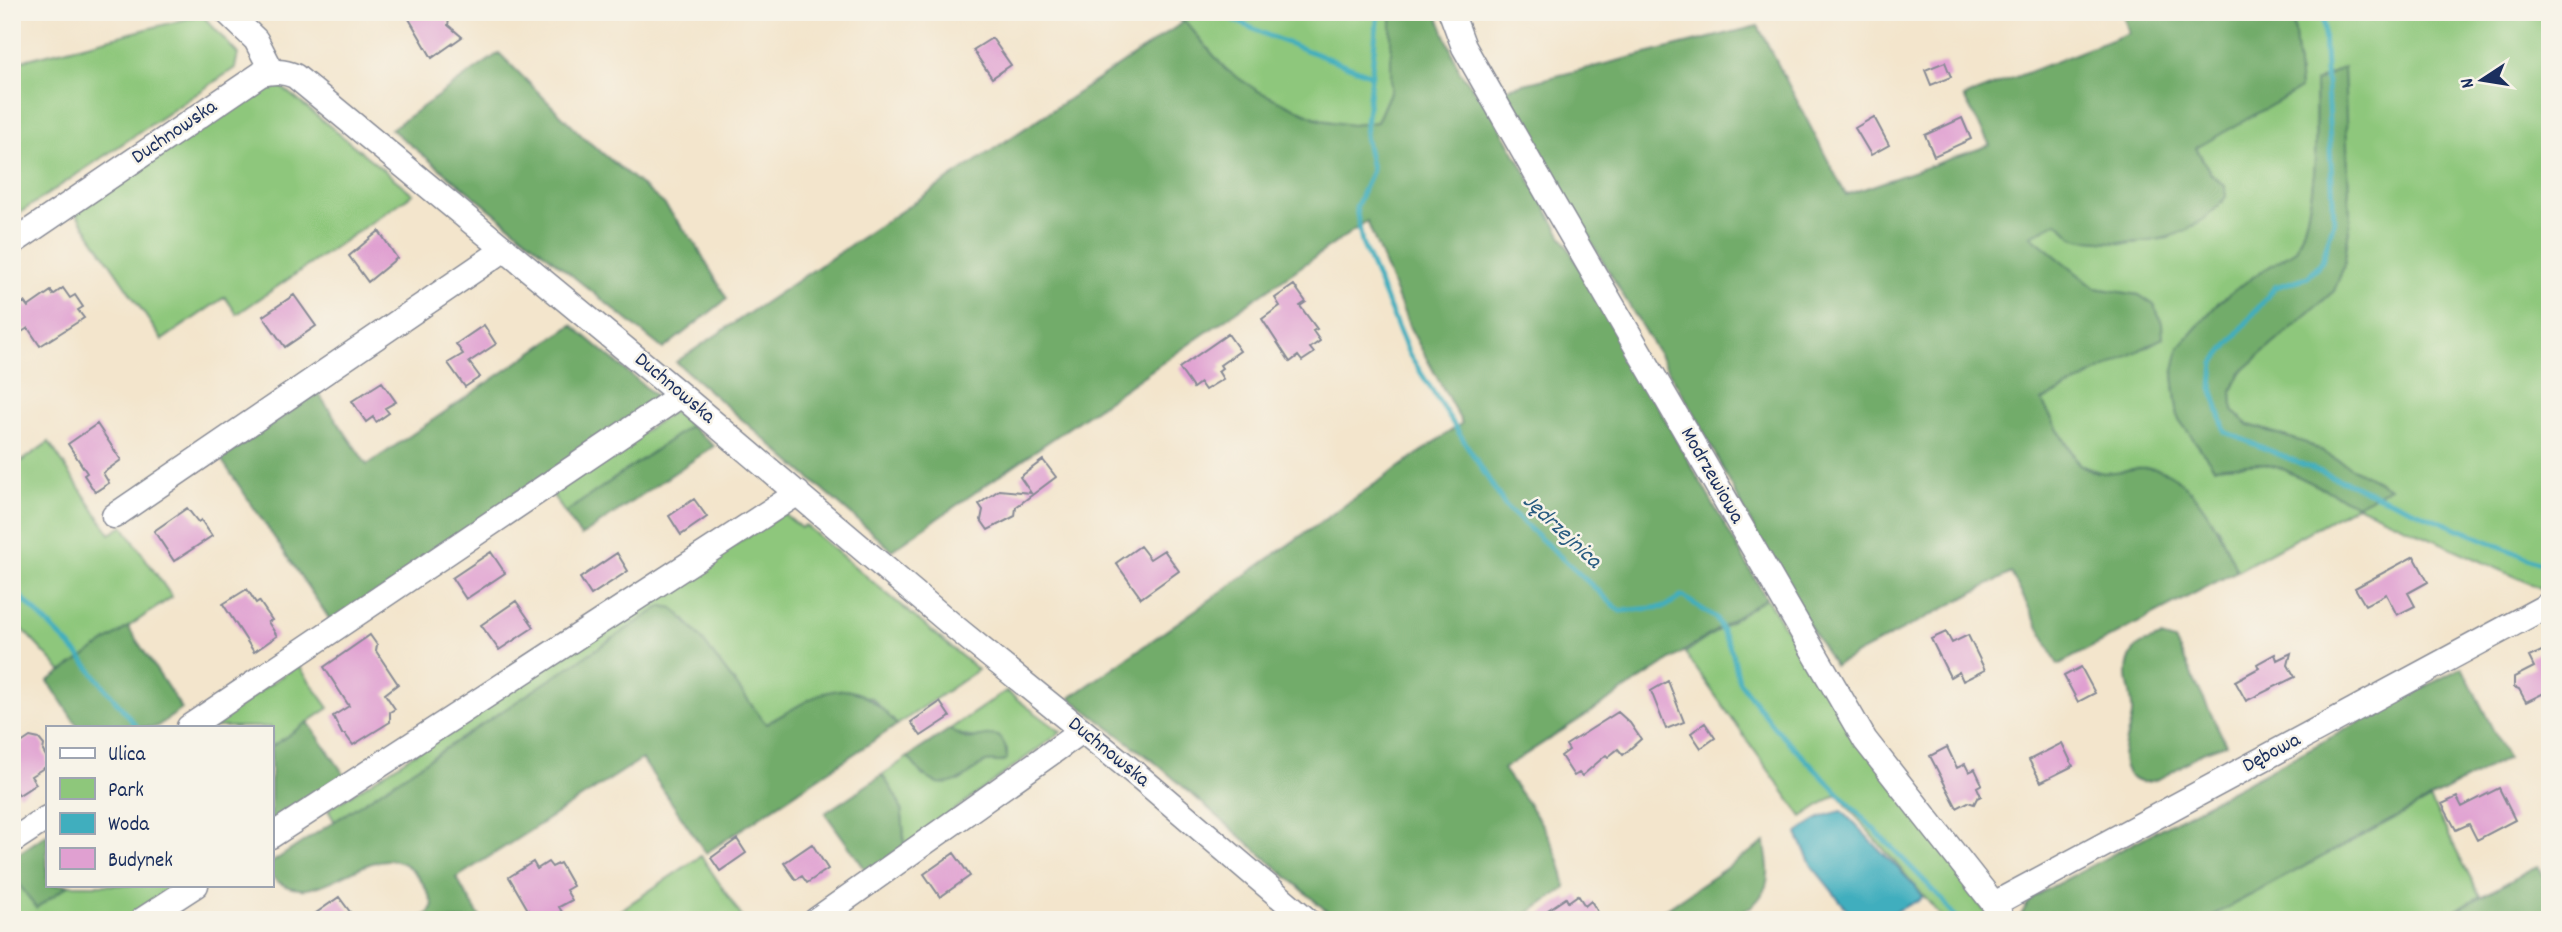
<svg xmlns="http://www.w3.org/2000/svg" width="2562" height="932" viewBox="0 0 2562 932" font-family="Dekko,sans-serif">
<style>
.green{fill:#8ec77b;stroke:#547b6c;stroke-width:2;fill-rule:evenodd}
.forest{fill:#72ac6b;stroke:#466e64;stroke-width:2}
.water{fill:#40aebe;stroke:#2e6e8e;stroke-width:2}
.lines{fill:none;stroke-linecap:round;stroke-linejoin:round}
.stream{stroke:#40aebe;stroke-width:5}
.building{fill:#e0a0d1}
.minor-casing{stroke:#878a95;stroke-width:27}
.minor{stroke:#fff;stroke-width:24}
.labels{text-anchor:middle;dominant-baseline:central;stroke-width:5;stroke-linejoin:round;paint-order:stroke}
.street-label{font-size:21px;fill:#1b2f5e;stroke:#f7f3e8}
.water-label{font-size:23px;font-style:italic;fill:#285b80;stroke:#f7f3e8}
</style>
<rect width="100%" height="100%" fill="#f7f3e8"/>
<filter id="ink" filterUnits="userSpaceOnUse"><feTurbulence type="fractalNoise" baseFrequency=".0143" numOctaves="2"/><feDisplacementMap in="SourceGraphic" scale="14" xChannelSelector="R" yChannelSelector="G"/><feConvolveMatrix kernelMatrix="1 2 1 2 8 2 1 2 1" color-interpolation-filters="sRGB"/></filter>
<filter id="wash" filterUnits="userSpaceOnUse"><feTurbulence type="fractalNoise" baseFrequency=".00686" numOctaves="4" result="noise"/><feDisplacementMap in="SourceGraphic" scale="28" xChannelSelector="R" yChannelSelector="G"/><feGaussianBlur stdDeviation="1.57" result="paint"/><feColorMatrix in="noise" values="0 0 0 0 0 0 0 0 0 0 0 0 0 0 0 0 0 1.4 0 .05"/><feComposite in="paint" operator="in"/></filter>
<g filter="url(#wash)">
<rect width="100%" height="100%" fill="#f3e5cc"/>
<path class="green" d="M1167,12H1391V90L1377,122C1368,123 1359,125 1350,125C1316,123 1248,91 1224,67C1202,45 1197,27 1167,12Z
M2293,12H2550V403L2546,405L2550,412L2549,592L2357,505L2237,571L2218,528L2142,468L2108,475L2080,465L2041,401L2162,338L2139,295L2095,288L2030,236L2057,222L2075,238L2126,244L2169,238L2225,186L2211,174L2196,148L2300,89ZM2343,68L2350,221L2344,266L2334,291L2241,372L2232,391L2233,411L2249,425L2306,443L2357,505L2281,468L2259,463L2214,467L2178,418L2173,375L2219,302L2253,277L2296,250C2319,196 2316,139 2315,82Z
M202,15L238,54L235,68L12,218V63Z
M266,84L279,85L413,194L237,314L225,297L162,340L76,213Z
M674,411L690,426L565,513L552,494Z
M49,442L110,534L123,526L172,597L62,672L12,618V468Z
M783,513L801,528L805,525L978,670L897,725L872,698L824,692L766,724L695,631L673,608L662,606L335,822L328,810Z
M1766,598L1815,675L1991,920H1944L1837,794L1802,817L1685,653Z
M298,665L329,708L271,747V727H206Z
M1006,691L1061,732L904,847C903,810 904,806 882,775L908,757L923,776L959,781L986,762L1007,759V750L999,738C975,734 973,743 950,729Z
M2430,799L2480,896L2437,920H2204Z
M701,856L744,920H606Z
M12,874L36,907L69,885H180L127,920H12Z"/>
<path class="forest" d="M1391,12H1436L1460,72L1491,111L1766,598L1503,769C1532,810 1557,837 1566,888L1518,920H1337L1157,764L1070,698L1462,423L1410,328L1367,221L892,550L676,362L1185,21L1225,69L1258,91L1320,120L1352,125L1377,122L1391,90Z
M2122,12H2293L2300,89L2196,148L2211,174L2225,186L2226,197C2194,238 2150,247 2100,241C2092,240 2080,241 2073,237C2067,233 2062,226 2057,222L2031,236L2095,288L2139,295L2154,305L2162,323L2163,338L2042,401C2049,413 2073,460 2081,466C2101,478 2118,471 2139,468C2189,462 2221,534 2237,571L2058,665L2011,573L1834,666L1772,564L1695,415L1500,90L1758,26L1846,195L1990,145L1964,97L2129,33Z
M499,53L584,138L664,204L696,245L727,299L663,349L391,129Z
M2344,67L2350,221L2344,266L2334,291L2241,372L2232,390L2233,411L2249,425L2306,443L2390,488L2357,505L2281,468L2259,463L2214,467L2178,418L2173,375L2179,347L2219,302L2253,277L2296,250C2319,196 2316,139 2315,82Z
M572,325L663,402L333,624L221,459L318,393L367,465Z
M690,426L714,446L581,536L565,513Z
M662,606L673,608L695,631L766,724C822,694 846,665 897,725L706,853L642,759L456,878L482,920H416L428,914L433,905C391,794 326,930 271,876V863Z
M128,627L182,709L156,727H78L48,681Z
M2161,637L2175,641L2226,744C2218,747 2209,749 2201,753C2185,762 2147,796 2130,776C2114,758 2131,733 2132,714C2134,692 2119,676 2133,652C2138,642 2152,641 2161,637Z
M2462,667L2507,758L2204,920H2018L2031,898Z
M308,722L346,777L271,826V747Z
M950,729C955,732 960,736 965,738C982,743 1004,718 1007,759C999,765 995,760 986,762C980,764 973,771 968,775C940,794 926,780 908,757Z
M882,775C904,806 903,810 904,847L868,873L825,813Z
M47,834V885H69L36,908L12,874V858Z
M1765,842C1766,856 1771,872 1766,886C1752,928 1685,920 1649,920Z
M2538,866L2550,887V920H2437Z"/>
<path class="water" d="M1842,811L1915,886L1922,897L1918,901C1897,909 1875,927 1853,917L1812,866L1797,834C1811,822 1823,815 1842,811Z"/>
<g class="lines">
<path class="stream" d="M1223,12L1232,19L1269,36L1372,75
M1378,12L1365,135L1372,170L1356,208L1362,243L1409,354L1506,507L1620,611L1665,607L1682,596L1716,618L1733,654L1739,681L1774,727L1941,898L1957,920
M2323,12L2334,221L2322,261L2308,277L2275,287L2214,363L2212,388L2225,432L2550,567
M16,592L78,654L137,727"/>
</g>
<g id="blocks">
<path class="building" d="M405,12H444L449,20L448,25L462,37L432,58Z
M992,38L1011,65L992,78L973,50Z
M1945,62L1951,77L1931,85L1925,70Z
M1874,117L1889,145L1871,155L1855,128Z
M1962,118L1971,139L1934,156L1925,135Z
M379,231L397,258L368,282L349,256Z
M1294,285L1306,302L1300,306L1317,329L1313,331L1320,341L1310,348L1314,353L1302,361L1298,356L1290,362L1262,319L1280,306L1275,298Z
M63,288L70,298L75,295L83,307L78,310L84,318L40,346L28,328L20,333L12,322V311L24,302L28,307L51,291L53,295Z
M294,295L316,326L285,347L263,316Z
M484,325L496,344L469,362L480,377L465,387L448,363L463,354L456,344Z
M1228,334L1240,351L1220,365L1222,368L1218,371L1223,379L1205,390L1200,383L1193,388L1179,368Z
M382,382L396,402L385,408L389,413L376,422L373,417L366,422L352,401Z
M97,424L121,460L103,473L109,483L95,492L84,475L87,473L68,444Z
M1043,460L1056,477L1016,507L1015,516L988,530L981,520L983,510L979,504L999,490L1031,493L1020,477Z
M694,499L707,517L681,535L669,516Z
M187,508L198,522L201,520L212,536L174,561L154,531Z
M1140,546L1150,559L1164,550L1179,571L1141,598L1116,563Z
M491,552L505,573L466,599L452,578Z
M617,553L628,571L591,595L580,578Z
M2414,556L2428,582L2408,593L2415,606L2397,615L2386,594L2365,605L2355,588Z
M247,589L256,603L259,601L272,620L268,622L277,636L254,652L223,604Z
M516,601L534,627L499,650L481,625Z
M1946,632L1952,643L1968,635L1985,670L1963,681L1959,672L1950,677L1931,639Z
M370,635L377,645L376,651L398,684L385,694L395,709L390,712V722L353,745L345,734H342L333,716L349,706L324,667Z
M2550,647V699L2546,692L2526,702L2519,689L2514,687V677L2534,667L2529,657Z
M2291,653L2288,665L2295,677L2246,701L2235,681L2259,668L2257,664L2275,654L2277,660Z
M2081,667L2095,693L2078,702L2064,676Z
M1668,681L1684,722L1666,729L1651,691Z
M940,702L950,717L921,736L911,722Z
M1618,712L1630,723L1641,739L1623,755L1618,749L1608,757L1606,755L1582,776L1579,773L1574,776L1561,756L1569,750L1566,745Z
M1705,723L1715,738L1701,748L1691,733Z
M30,737L39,739L44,745L43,751L47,758V766L31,776L36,784L19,795L12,784V749Z
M2062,743L2073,766L2041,782L2029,760Z
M1947,747L1957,768L1965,764L1969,772L1975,769L1982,784L1977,787L1981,796L1977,798L1974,804L1968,802L1957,808L1930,756Z
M2499,788L2515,820L2477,840L2469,824L2456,830L2442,804L2457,797L2462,807Z
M737,839L746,853L720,871L711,858Z
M812,844L828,869L807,883L802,876L796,880L784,863Z
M954,853L970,876L940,897L924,874Z
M533,862L537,869L548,862L552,867L560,863L573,886L566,890L572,900L559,907L562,912L549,920H534L509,877Z
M1578,895L1585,906L1591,901L1603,920H1533L1566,898L1568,902Z
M339,897L356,920H306Z"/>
</g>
</g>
<g filter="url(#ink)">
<use href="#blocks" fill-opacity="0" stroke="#878a95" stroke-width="2"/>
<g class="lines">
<defs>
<path id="minor" d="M227,12L256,40L272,71
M1451,12L1464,47L1554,205L1865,740L1994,904L2003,920
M12,243L261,74C274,71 283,71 295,76L681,395L957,629L1142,779L1307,920
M114,516L505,249
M189,727L681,395
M271,836L798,493
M12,841L47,818
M1994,904L2550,604
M142,920L196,885
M816,920L1082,731"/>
</defs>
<use href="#minor" class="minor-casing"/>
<use href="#minor" class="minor"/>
</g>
</g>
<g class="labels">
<g class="street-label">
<text transform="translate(175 133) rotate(-34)">Duchnowska</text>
<text transform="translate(674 389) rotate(40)">Duchnowska</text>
<text transform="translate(1711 476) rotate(60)">Modrzewiowa</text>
<text transform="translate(1108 753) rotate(39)">Duchnowska</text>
<text transform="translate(2272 754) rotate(-28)">Dębowa</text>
</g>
<g class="water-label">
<text transform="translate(1561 532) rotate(43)">Jędrzejnica</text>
</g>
</g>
<rect width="2562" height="932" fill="none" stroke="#f7f3e8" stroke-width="42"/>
<rect x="46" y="726" width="228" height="161" fill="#f7f3e8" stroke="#9fa5b1" stroke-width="2"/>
<rect x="60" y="748" width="35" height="10" fill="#ffffff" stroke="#9fa5b1" stroke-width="2"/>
<text x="108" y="760" font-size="21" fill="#1b2f5e">Ulica</text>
<rect x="60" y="778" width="35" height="21" fill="#8ec77b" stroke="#9fa5b1" stroke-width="2"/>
<text x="108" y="796" font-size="21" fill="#1b2f5e">Park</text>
<rect x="60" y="813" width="35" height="21" fill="#40aebe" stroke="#9fa5b1" stroke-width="2"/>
<text x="108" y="830" font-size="21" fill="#1b2f5e">Woda</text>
<rect x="60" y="848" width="35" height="21" fill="#e0a0d1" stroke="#9fa5b1" stroke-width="2"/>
<text x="108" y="866" font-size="21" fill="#1b2f5e">Budynek</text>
<g transform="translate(2482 80) rotate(258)" stroke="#f7f3e8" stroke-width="5" paint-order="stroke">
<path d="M0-5L12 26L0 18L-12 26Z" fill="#1b2f5e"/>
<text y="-10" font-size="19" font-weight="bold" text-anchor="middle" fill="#1b2f5e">N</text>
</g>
</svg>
